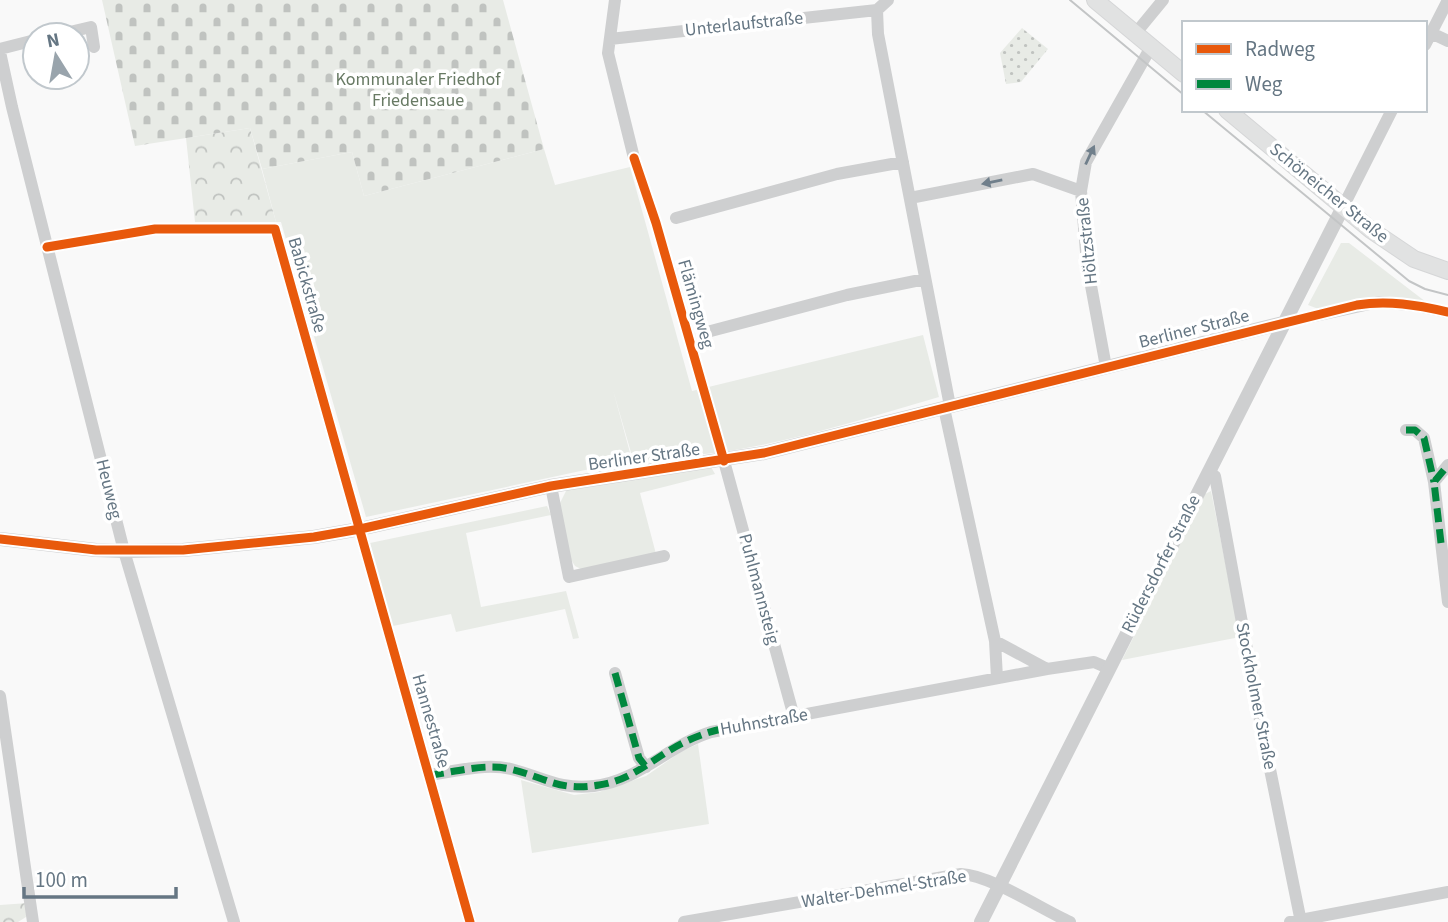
<svg xmlns="http://www.w3.org/2000/svg" width="1448" height="922" viewBox="0 0 1448 922" font-family="'Source Sans 3',sans-serif">
<style>
.green{fill:#e8ebe6}
.forest{fill:url(#forest-crowns)}
.cemetery{fill:url(#cemetery-stones)}
.garden{fill:url(#garden-dots)}
.lines{fill:none;stroke-linecap:round;stroke-linejoin:round}
.secondary-casing{stroke:#d5d6d7;stroke-width:18}
.pedestrian{stroke:#cecfd0;stroke-width:9}
.minor{stroke:#cecfd0;stroke-width:12}
.tertiary{stroke:#cecfd0;stroke-width:14}
.secondary{stroke:#e1e2e2;stroke-width:16}
.tram{stroke:#c3c5c6;stroke-width:2}
.quiet{stroke:#00873e;stroke-width:7;stroke-dasharray:14 7;stroke-linecap:butt}
.cycleway-casing{stroke:#fff;stroke-width:13}
.cycleway{stroke:#e8590c;stroke-width:9}
.oneway{fill:#707f8b}
.labels{text-anchor:middle;dominant-baseline:central;stroke-width:7;stroke-linejoin:round;paint-order:stroke}
.street-label{font-size:18px;fill:#657683;stroke:#fff}
.park-label{font-size:18px;fill:#687a64;stroke:#fff}
</style>
<defs>
<pattern id="forest-crowns" width="20" height="18" patternUnits="userSpaceOnUse" patternTransform="scale(1.75)"><rect width="20" height="18" fill="#e8ebe6"/><path d="M2 6a3 3 0 1 1 6 0M12 15a3 3 0 1 1 6 0" fill="none" stroke="#c0c3c0"/></pattern>
<pattern id="cemetery-stones" width="16" height="16" patternUnits="userSpaceOnUse" patternTransform="scale(1.75)"><rect width="16" height="16" fill="#e8ebe6"/><path d="M2 7V4a2 2 0 0 1 4 0v3zM10 15v-3a2 2 0 0 1 4 0v3z" fill="#c0c3c0"/></pattern>
<pattern id="garden-dots" width="8" height="8" patternUnits="userSpaceOnUse" patternTransform="scale(1.75)"><rect width="8" height="8" fill="#e8ebe6"/><path d="M2 2h.1M6 6h.1" fill="none" stroke="#c0c3c0" stroke-width="1.8" stroke-linecap="round"/></pattern>
</defs>
<rect width="100%" height="100%" fill="#f9f9f9"/>
<path class="green" d="M544,149L555,185L630,167L692,391L923,335L939,397C873,416 808,437 741,449C705,456 668,455 634,463L613,390L632,460L366,517L281,222H276L262,169L352,152L364,196Z
M1341,243H1349L1426,302L1321,310L1308,305Z
M711,467L715,474L640,493L656,554L581,569L575,566L570,558L559,505L567,489Z
M1211,491L1240,637L1122,660L1205,494Z
M547,506L551,515L466,533L481,607L566,591L579,638L573,639L565,609L456,632L451,614L393,626L370,543Z
M698,744L709,824L532,853L521,780L574,795L599,792L646,776L682,751Z"/>
<path class="forest" d="M250,128L276,222H195L186,138Z
M28,903L26,917L18,922H0V905Z"/>
<path class="cemetery" d="M102,0H503L544,149L364,196L352,152L262,169L250,128L135,146Z"/>
<path class="garden" d="M1022,28L1048,49L1021,82L1006,84L1000,53Z"/>
<g class="lines">
<defs>
<path id="secondary" d="M1095,0L1184,74
M1227,110L1371,230L1414,259L1448,271"/>
</defs>
<use href="#secondary" class="secondary-casing"/>
<path class="pedestrian" d="M634,158L656,223L724,461"/>
<path class="minor" d="M615,0L608,53L634,158
M888,0L877,10L878,34L950,406
M1431,33L1448,41
M1135,34L1163,0
M57,35L91,27L94,47
M610,39L877,10
M1425,45L1448,0
M0,49L35,40
M0,52L12,107L124,551L234,922
M910,198L1033,174L1081,191
M1343,207L1392,110
M676,218L837,174L903,162
M47,247L155,229H275L470,922
M1283,323L1379,302L1418,306L1448,312
M707,332L847,295L925,279
M1106,367L1087,264L1081,191L1086,162L1151,47
M944,408L995,641L997,678
M1406,430H1415L1424,438L1434,482
M724,461L794,717
M1448,465L1434,482L1448,602
M1209,473L1215,476L1260,720L1301,922
M551,486L569,577L664,556
M995,641L1047,669
M615,673L639,758L646,767
M0,696L33,922
M430,775C455,771 486,763 511,769C542,777 560,790 594,786C639,781 669,745 711,732L1047,669L1094,662L1108,668
M684,922L961,874C990,875 1041,909 1070,922
M1290,922L1448,892"/>
<path class="tertiary" d="M0,539L96,550L124,551L183,550L314,537L360,529L551,486L764,453L1283,323
M981,922L1343,207"/>
<use href="#secondary" class="secondary"/>
<path class="tram" d="M1070,0L1184,95
M1202,110L1409,281L1425,289L1448,295"/>
<path class="quiet" d="M1406,430H1415L1424,438L1434,482
M1441,543L1434,482L1448,465
M615,673L639,758L646,767
M430,775C455,772 485,763 510,769C545,777 559,792 599,785C635,780 657,754 689,740C721,725 759,723 794,717"/>
<defs>
<path id="cycleway" d="M634,158L656,223L724,461
M47,247L155,229H275L470,922
M0,539L96,550H183L314,537L360,529L551,486L764,453L1357,305C1388,300 1417,305 1448,312"/>
</defs>
<use href="#cycleway" class="cycleway-casing"/>
<use href="#cycleway" class="cycleway"/>
</g>
<defs><path id="oneway-solid" d="M-6-.8H1V-3.2L6.5 0L1 3.2V.8H-6Z" transform="scale(1.75)"/></defs>
<g class="oneway">
<use href="#oneway-solid" transform="translate(1090 155) rotate(-65)"/>
<use href="#oneway-solid" transform="translate(992 182) rotate(169)"/>
</g>
<g class="labels">
<g class="street-label">
<text transform="translate(744 24) rotate(-6)">Unterlaufstraße</text>
<text transform="translate(1329 193) rotate(39)">Schöneicher Straße</text>
<text transform="translate(1087 241) rotate(-96)">Höltzstraße</text>
<text transform="translate(307 285) rotate(74)">Babickstraße</text>
<text transform="translate(696 304) rotate(74)">Flämingweg</text>
<text transform="translate(1194 329) rotate(-14)">Berliner Straße</text>
<text transform="translate(644 457) rotate(-8)">Berliner Straße</text>
<text transform="translate(109 489) rotate(76)">Heuweg</text>
<text transform="translate(1161 564) rotate(-63)">Rüdersdorfer Straße</text>
<text transform="translate(759 589) rotate(75)">Puhlmannsteig</text>
<text transform="translate(1256 696) rotate(79)">Stockholmer Straße</text>
<text transform="translate(431 721) rotate(74)">Hannestraße</text>
<text transform="translate(764 722) rotate(-10)">Huhnstraße</text>
<text transform="translate(884 889) rotate(-9)">Walter-Dehmel-Straße</text>
</g>
<g class="park-label">
<text x="418" y="79">Kommunaler Friedhof<tspan x="418" dy="21">Friedensaue</tspan></text>
</g>
</g>
<rect x="1182" y="21" width="245" height="91" fill="#ffffff" stroke="#c1c8cd" stroke-width="2"/>
<rect x="1196" y="44" width="35" height="10" fill="#e8590c" stroke="#c1c8cd" stroke-width="2"/>
<text x="1245" y="56" font-size="21" fill="#657683">Radweg</text>
<rect x="1196" y="79" width="35" height="10" fill="#00873e" stroke="#c1c8cd" stroke-width="2"/>
<text x="1245" y="91" font-size="21" fill="#657683">Weg</text>
<g transform="translate(56 56) rotate(349)"><circle r="33" fill="#ffffff" stroke="#c1c8cd" stroke-width="2"/>
<path d="M0-5L12 26L0 18L-12 26Z" fill="#99a4ac"/>
<text y="-10" font-size="19" font-weight="bold" text-anchor="middle" fill="#657683">N</text>
</g>
<path d="M24 887v10h152v-10" fill="none" stroke="#657683" stroke-width="3.5"/>
<text x="35" y="887" font-size="21" fill="#657683" stroke="#ffffff" stroke-width="5" paint-order="stroke">100 m</text>
</svg>
